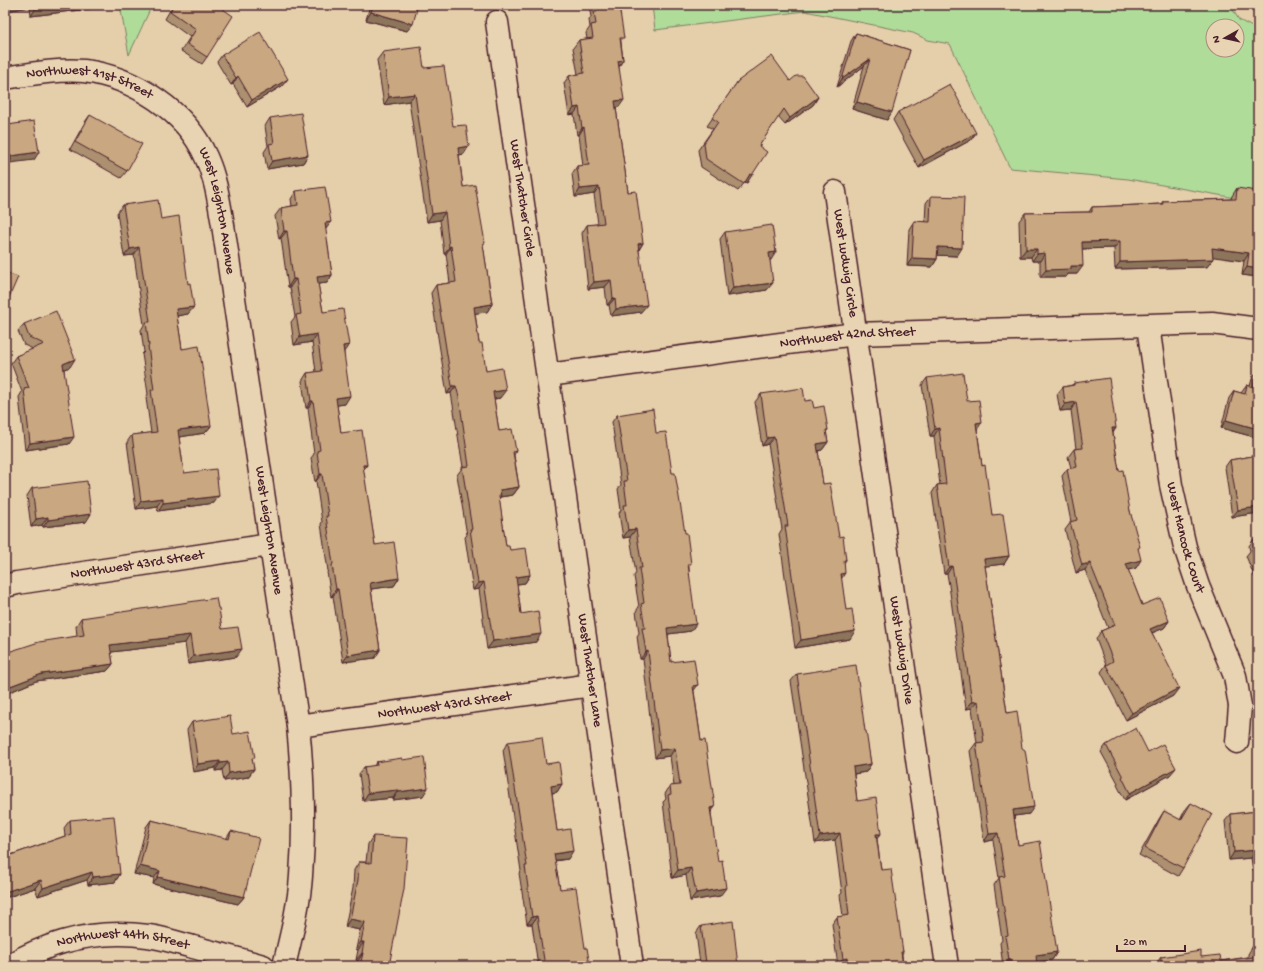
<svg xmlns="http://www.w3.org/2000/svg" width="1263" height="971" viewBox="0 0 1263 971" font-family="'Gochi Hand',sans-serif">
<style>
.green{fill:#b0dc9a;stroke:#7d7e62;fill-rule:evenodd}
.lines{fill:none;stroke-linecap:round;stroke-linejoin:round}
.street-casing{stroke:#4a1f2b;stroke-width:25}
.street{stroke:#e8d4b2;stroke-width:22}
.wall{fill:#ac906f;stroke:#4a1f2b}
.shaded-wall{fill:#8c755a;stroke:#4a1f2b}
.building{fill:#c8a781;stroke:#4a1f2b}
.labels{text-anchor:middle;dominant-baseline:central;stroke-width:3.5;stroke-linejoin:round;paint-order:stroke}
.street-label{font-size:14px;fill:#4a1f2b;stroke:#e8d4b2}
</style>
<rect width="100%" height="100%" fill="#e5cfab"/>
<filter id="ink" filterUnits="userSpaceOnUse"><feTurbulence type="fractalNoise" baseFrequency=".025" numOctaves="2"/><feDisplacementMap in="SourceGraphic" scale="8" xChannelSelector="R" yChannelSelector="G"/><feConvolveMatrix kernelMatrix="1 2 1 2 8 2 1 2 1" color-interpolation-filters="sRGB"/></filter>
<g filter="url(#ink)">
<path class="green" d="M120,5H152L129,55Z
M652,5H1230L1239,20L1258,30V202L1128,179L1010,168L950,44L928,40L913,33L805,11L655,30ZM1213,26H1237V50H1213Z"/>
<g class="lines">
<defs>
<g id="street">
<path id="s1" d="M497,22L632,966"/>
<path id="s2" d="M5,78C31,74 58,69 84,71C133,77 186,111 206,157C216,179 219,202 223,225L298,726C303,776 305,825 301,876C299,906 291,936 284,966"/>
<path id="s3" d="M835,192L947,966"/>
<path id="s4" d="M1148,326L1171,485L1185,547L1198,586L1235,676L1240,706L1237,742"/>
<path id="s5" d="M548,375L855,334L1212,323L1258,329"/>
<path id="s6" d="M5,586L17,583L270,545"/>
<path id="s7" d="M298,726L592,685"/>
<path id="s8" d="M8,966C52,940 98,929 148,936C163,938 178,943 193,947C216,953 240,959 263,966"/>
</g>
</defs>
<use href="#street" class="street-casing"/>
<use href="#street" class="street"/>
</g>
<path class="wall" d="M5,5H98L96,8L31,16L30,7L5,11Z
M173,5H220L223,9L207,57L202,64L181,51L190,37L165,19Z
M370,5H418L407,31L366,20Z
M589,5H619L621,42L623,60L619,66V107L616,108L628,192L643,243L639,250L641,312L611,316L609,305H607L605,287L588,289L582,233L587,225L598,224L594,194L575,197L572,174L577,166H583L579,135H577L574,114L569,115L564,83L569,76L578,74L573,48L579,40L587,39L586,33L590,27L589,20L591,17Z
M856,33L910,50L887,120L852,109L864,66L837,87L851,41Z
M383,52L424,68L453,126L464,154L459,155L463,187L483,245L492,304L487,312L475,313L479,343L486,371L500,398L494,399L499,431L516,451L514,455L519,487L513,495L500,497L499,499L506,546L530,575L525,583L517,584L521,614L536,642L487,649L479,589L473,590L465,537L467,535L457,475L463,467L453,405L451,393L447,394L431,293L436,285L450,283L446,254H444L440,220L427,222L409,101L384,105L377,60Z
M222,55L282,86L247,107L233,84L231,85L217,62Z
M738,81H790L818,97L813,105L785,125L778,117L759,146L747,183L745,182L738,191L701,167L698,150L713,129L707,126Z
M898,112L971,140L919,168L893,120Z
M90,115L127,171L121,178L70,149L85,122Z
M270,118L308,155L303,163L267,169L264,152L268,146L265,126Z
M1237,188L1256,203H1258V277L1242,275L1244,261L1213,256L1207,267L1115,269L1114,248L1082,249L1077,274H1068L1066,277H1040V261H1032L1031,257H1020L1019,221L1025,213L1089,212L1092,207L1161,204L1163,201L1231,199L1232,196Z
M296,191L325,229L332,275L327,283L318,284L323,312L344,352L345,404L337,405L341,433L367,465L363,470L375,545L399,578L394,586L371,589L380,650L375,658L343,662L333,596L331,597L327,572L328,571L321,524L322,522L316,481L315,482L311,458L314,454L308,408H306L302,381L307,373L316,372L312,342L294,345L291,322L295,317L290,287H288L281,238L279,239L275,216L281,208L292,206L291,199Z
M931,196L957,256L937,255V259L932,267L907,266L909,229L914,221L925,222L926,203Z
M123,205L161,219L188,314L177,316L182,349L211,426L205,433L179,437L184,473L214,503L158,511L157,506L136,509L127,442L132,435L151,433L146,398L148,394L142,354L144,352L141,330L144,325L134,255L124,256L117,213Z
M725,232L771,260H770L767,290L727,296L720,239Z
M24,324L70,367L64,369L69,444L25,450L19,397L22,392L11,363L16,356L33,349L24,345L18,331Z
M1258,371V438L1221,428L1229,398L1234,391L1241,393L1247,385L1250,386L1252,379Z
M927,378L967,401L977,429L982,466L992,515L1009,556L1004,564L985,566L1007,713L1029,814L1014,816L1018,845L1057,952L1052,960L1036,962L1037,966H1003L1000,943L1002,940L994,885L999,878L993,840L984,842L970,751L976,743H977L972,708L966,709L949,585L947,574H944L932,493L937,485H940L934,436H930L922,385Z
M1074,383L1116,428L1113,433L1119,471L1130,511L1138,549L1136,568L1128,570L1142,605L1169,621L1164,628L1152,633L1173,677V696L1126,720L1101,672L1106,665L1096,639L1101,631L1108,628L1085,570L1076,573L1065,530L1071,522L1062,476L1067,469L1071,468L1068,457L1074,449H1076L1071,410L1060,411L1057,394L1063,387L1072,385Z
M761,394L805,401L814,408L828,430L826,432L828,442L822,450L818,451L823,484L846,560L844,563L841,579L850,639L795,648L779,534L782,529L768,444L762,446L755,402Z
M617,415L656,433L672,473L689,567L691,631L668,634L671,662L694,691L711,813L720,896L690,901L686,875L672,878L663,802L666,799L665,794L670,786H674L670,756L655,758L643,659H640L637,636L639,633L636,611L639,607L634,576L636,573L630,537L623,538L619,513L621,510L618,489L621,485L612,422Z
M1258,455V513L1232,517L1225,467L1230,460Z
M32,488L86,522L43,527L42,525L31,527L27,496Z
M1258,537V576L1255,578L1246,556L1250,551L1249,546L1254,539Z
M218,608L222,629L236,657L188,664L185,643L111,652L113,664L107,671L36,681L5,694V653L77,636L76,626L81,618Z
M797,674L865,731L871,764L866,772L854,774L857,801L877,839L881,870L903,952L902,954L903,966H838L832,924L837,917L843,916L840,895L842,893L835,840L815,843L791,681Z
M192,722L233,734L252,761L254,769L248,777L224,781L222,770L215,771V768L193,772L187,730Z
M508,742L546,764L562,784L557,792L552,793L557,831L568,859L555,861L560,889L585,948L590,966H538L532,924H527L519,873L521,871L503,750Z
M1106,745L1170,775L1125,800L1117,785L1118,783L1101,752Z
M402,760L423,796L393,800V798L363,801L359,774L364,767L374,766L376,762Z
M1191,803L1183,868L1178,876L1139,855L1159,819L1164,811L1180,820L1185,810Z
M1258,811V869L1253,870L1251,858L1229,860L1225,821L1231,814Z
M70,820L120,874L115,882L88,885L87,880L38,896L35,888L5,898V857L65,836L64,828Z
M151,820L226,839L231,831L244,897L238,904L153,884L154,878L134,874L146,827Z
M373,836L389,966H357L358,961L356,960L358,950L356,949L360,930L345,927L353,888L354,870L359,862H366L368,844Z
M701,926L738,966L700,964L696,933Z
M1253,946L1258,966H1155V965L1161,957H1201L1221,961L1248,957V954Z"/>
<path class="shaded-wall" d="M5,5H31L30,7L5,11Z
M66,5H98L96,8L31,16L36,8Z
M371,12L413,24L407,31L366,20Z
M870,59L864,66L837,87L842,79Z
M623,60L618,68V61Z
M238,76L233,84L231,85L236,78Z
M288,79L282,86L247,107L252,100Z
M415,94L409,101L384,105L389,97Z
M818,97L813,105L785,125L790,118Z
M624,100L619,107L610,109L615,101Z
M857,102L892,112L887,120L852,109Z
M579,107L574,114L569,115L574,108Z
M584,127L579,135H577L582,128Z
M976,133L971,140L919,168L924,160Z
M469,146L464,154L452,156L458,148Z
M39,152L34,160L10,163L6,168L5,169V162L11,156Z
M308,155L303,163L267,169L272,161Z
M750,174L752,175L747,183L745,182Z
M599,187L594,194L575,197L580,189Z
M445,212L440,220L427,222L432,214Z
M331,222L326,229L325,223Z
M284,231H287L281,238L279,239Z
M1120,241L1114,248L1077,249L1082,242Z
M643,243L638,251V244Z
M451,246L446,254H444L449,247Z
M139,247L134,255L124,256L130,249Z
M938,247L962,248L957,256L932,255Z
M1212,248L1249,253L1244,261L1207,256Z
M1026,249H1037L1031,257H1020Z
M776,252L771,260H763L769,253Z
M1045,253L1040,261H1032L1037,254Z
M912,258L937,259L932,267L907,266Z
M1213,259L1207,267L1115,269L1120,262Z
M1071,266H1083L1077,274H1068L1066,277H1040L1046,270Z
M1247,267L1258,269V277L1242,275Z
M332,275L327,283L312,285L317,277Z
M293,279H296L290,287H288Z
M611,280L605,287L588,289L594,282Z
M773,283L767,290L727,296L733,288Z
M613,298H615L609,305H607Z
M492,304L487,312L469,314L474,307Z
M647,305L641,312L611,316L616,309Z
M194,307L188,314L171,317L176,309Z
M317,334L312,342L294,345L300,337Z
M349,345L343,353V346Z
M75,359L70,367L58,371L63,364Z
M452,386H456L451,393L447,394Z
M506,390L500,398L488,400L493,392Z
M350,396L345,404L331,406L336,398Z
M311,401H313L308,408H306Z
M1076,402L1071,410L1060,411L1065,404Z
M1226,420L1258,429V438L1221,428Z
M982,422L977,430L976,423Z
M211,426L205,433L173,438L178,430Z
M939,428L934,436H930L935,429Z
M1112,428H1116L1111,435Z
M74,437L69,444L25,450L30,443Z
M774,437L768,444L762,446L767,438Z
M828,442L822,450L812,452L817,444Z
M363,465H367L361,472Z
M320,474H322L316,481L315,482Z
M519,487L513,495L500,497L496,503L500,490Z
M219,496L214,503L158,511L163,503Z
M163,498L157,506L136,509L141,501Z
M1258,507V513L1232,517L1238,510Z
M91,514L86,522L43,527L48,520Z
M48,517L42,525L31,527L36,519Z
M636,529L630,537L623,538L628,530Z
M1009,556L1004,564L978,567L984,559Z
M1141,560L1136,568L1121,572L1126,564Z
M1090,563L1085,570L1076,573L1082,565Z
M952,566L947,574H944L949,567Z
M845,573L840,581L841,574Z
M1258,573V576L1255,578Z
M530,575L525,583L511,585L516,577Z
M399,578L394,586L364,590L370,583Z
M484,582L479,589L473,590L478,583Z
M336,589H338L333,596L331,597Z
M1169,621L1164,628L1144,636L1150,629Z
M696,624L691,631L661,635L667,628Z
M855,631L850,639L795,648L801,640Z
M541,634L536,642L487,649L493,641Z
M190,635L185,643L104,653L110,645Z
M242,649L236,657L188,664L193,656Z
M380,650L375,658L343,662L348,655Z
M648,651L643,659H640L646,652Z
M113,664L107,671L36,681L5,694V688L42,674Z
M698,685L692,693L693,686Z
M1179,688L1173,696L1126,720L1132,713Z
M978,701L972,708L966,709L972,702Z
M675,748L670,756L655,758L660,750Z
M220,761L215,768L193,772L198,764Z
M228,762L222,770L215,771L220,763Z
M871,764L866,772L847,775L853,767Z
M1176,768L1170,775L1125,800L1130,793Z
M254,769L248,777L224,781L229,773Z
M562,784L557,792L545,794L551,786Z
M428,788L423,796L393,800L398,792Z
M398,790L393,798L363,801L368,793Z
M715,807L709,815L710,808Z
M1034,807L1029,814L1007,817L1013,810Z
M840,833L835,840L815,843L820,836Z
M998,833L993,840L984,842L989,834Z
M876,834H881L875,841Z
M1257,850L1251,858L1229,860L1234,852Z
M573,851L568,859L549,861L554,854Z
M1258,862V869L1253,870Z
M140,866L160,871L154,878L134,874Z
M691,868L686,875L672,878L678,870Z
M92,872L87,880L38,896L43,888Z
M120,874L115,882L88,885L93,877Z
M158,877L244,897L238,904L153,884Z
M41,880L35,888L5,898V892Z
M726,888L720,896L690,901L696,893Z
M537,916L532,924H527L532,917Z
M350,919L365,922L360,930L345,927Z
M361,942H364L358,950L356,949Z
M1057,952L1052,960L1030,963L1036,955Z
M362,953H363L358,961L356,960Z
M847,958L842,966H838L843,959Z
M1009,959H1011L1006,966H1004Z"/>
<path class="building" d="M35,5H66L36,8Z
M174,5H220L224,8L223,9L233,16L207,57L187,44L196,29L170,11Z
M373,5H418L413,24L371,12Z
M596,5H619L624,38H620L623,60L618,61L624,100L615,101L628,192L636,191L643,243L638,244L647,305L616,309L615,298H613L611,280L594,282L587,225L604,223L599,187L580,189L577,166L589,165L584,127L582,128L579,107L574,108L569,76L584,73L579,40L593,38L591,25L596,24L594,12H597Z
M260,32L288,79L252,100L238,76L236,78L222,55Z
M856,33L910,50L892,112L857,102L870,59L842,79Z
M421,47L424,68L444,66L453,126L466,125L469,146L458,148L463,187L475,185L485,243L483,244L492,304L474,307L479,343H482L486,371L502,368L506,390L493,392L499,431L512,429L516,451L513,452L519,487L500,490L501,496H499L506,546H509L510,550L526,548L530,575L516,577L521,614L538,611L541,634L493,641L484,582L478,583L470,529H472L462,467L469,466L459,397L456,386H452L436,285L456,282L451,246L449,247L445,212L432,214L415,94L389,97L383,52Z
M772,56L790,81L796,76H803L818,97L790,118L784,109L759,146L767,152L752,175L750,174L744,184L706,159L704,143L718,122L712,118L738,81Z
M950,84L976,133L924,160L898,112Z
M301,113L308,155L272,161L269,144L274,143L270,118Z
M90,115L142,144L127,171L75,142Z
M34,121L39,152L11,156V161L5,162V129H9L8,125Z
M325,187L331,222L325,223L332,275L317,277L323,312L343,309L349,345L343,346L350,396L336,398L341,433L362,430L367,465H363L375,545L394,542L399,578L370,583L380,650L348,655L338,589H336L332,565L333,564L326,516H328L322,474H320L317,451L320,450L313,401H311L307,373L322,371L317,334L300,337L296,315L301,314L296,279H293L287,231H284L281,208L298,205L296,191Z
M1237,188L1257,191L1256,203H1258V269L1247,267L1249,253L1212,248L1213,259L1120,262V241L1082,242L1083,266H1071V269L1046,270L1045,253L1037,254V249H1026L1025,213L1092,212V207L1163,204V201L1236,199Z
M931,196L964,197L962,248L938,247L937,259L912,258L914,221L930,222Z
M158,200L161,219L179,216L188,284L190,283L194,307L176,309L182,349L199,346L211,426L178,430L184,473L216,469L219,496L163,503V498L141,501L132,435L157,432L151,390H154L148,346H149L146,322H150L139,247L130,249L123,205Z
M772,225L776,252L769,253L773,283L733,288L725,232Z
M5,272L18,277L5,307Z
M56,311L75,359L63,364L74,437L30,443L24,389L29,388L16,356L44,344L29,337L24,324Z
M1258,371V429L1226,420L1234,391L1245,394L1247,385L1253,387Z
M963,373L967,401L979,400L982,422L976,423L982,466L985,465L992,515L1003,514L1009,556L984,559L1007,713L1017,711L1022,748L1025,750L1034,807L1013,810L1018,845L1040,841L1057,952L1036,955L1037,966H1012L1011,959H1009L1005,936L1008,935L999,877L1005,876L998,833L989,834L976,743L984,742L978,701L972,702L954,577L952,566L949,567L937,485L946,484L939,428L935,429L927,378Z
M1109,378L1116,428H1112L1119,471L1123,470L1130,511L1140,547L1138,548L1141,560L1126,564L1142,605L1160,598L1169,621L1150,629L1174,676H1173L1179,688L1132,713L1106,665L1113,661L1101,631L1115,625L1090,563L1082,565L1070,522L1077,520L1067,469L1077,467L1074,449L1083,448L1076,402L1065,404L1063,387L1074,385V383Z
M803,388L805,401L812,400L814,408L824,406L828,430H826L828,442L817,444L823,484L830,483L839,537L843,536L846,560H844L845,573L841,574L846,610L852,609L855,631L801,640L785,526H788L774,437L767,438L761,394Z
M653,409L656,433L666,432L672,473H675L685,533H687L691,564H688L696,624L667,628L671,662L694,659L698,685L693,686L701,741L705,740L707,753L715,807L710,808L718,861L722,860L726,888L696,893L691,868L678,870L668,795L671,794L670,786L680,785L675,748L660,750L648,651L646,652L642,628H645L641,604L644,603L639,568H642L636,529L628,530L624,505H627L624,481H627L617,415Z
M1258,455V507L1238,510L1230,460Z
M87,481L91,514L48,520V517L36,519L32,488Z
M1258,537V565L1252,549L1257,547L1254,539Z
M216,598L218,608H219L222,629L238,627L242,649L193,656L190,635L110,645L113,664L42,674L5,688V653L39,642L84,635L81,618Z
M856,665L865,731H866L871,764L853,767L857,801L876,798L881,834H876L881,870L891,869L903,952H901L903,966H848L847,958L843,959L837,917L849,915L846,888L847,886L840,833L820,836L797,674Z
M230,716L233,734L250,731L255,758H252L254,769L229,773L228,762L220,763V761L198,764L192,722Z
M1136,728L1148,752L1163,744L1176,768L1130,793L1122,777H1123L1106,745Z
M542,737L546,764L559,762L562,784L551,786L557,831L570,829L573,851L554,854L560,889L576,887L585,948H587L590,966H545L537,916L532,917L525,866H527L508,742Z
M424,757L428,788L398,792V790L368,793L364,767L377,765L376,762L402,758V760Z
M1191,803L1212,814L1183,868L1145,848L1164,811L1181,820Z
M1258,811V862L1257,850L1234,852L1231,814Z
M114,816L120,874L93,877L92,872L43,888L41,880L5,892V857L71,834L70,820Z
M151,820L229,839L231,831L259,838L244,897L158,877L160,871L140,866Z
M373,836L408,838L404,889L389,966H360L363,953H362L364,942H361L365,922L350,919L358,880L359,862L371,863Z
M5,900L7,904L5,905Z
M733,921L738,966H693L706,963L701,926Z
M1253,946H1258V966H1161V957L1201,951V957L1220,955L1221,961L1254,957Z"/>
</g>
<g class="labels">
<g class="street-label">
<text stroke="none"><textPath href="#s2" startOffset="87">Northwest 41st Street</textPath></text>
<text stroke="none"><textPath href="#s1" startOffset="178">West Thatcher Circle</textPath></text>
<text stroke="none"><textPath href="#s2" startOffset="290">West Leighton Avenue</textPath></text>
<text stroke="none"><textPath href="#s3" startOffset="72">West Ludwig Circle</textPath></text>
<text stroke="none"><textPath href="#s5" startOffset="302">Northwest 42nd Street</textPath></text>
<text stroke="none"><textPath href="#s2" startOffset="614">West Leighton Avenue</textPath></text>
<text stroke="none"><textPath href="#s4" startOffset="215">West Hancock Court</textPath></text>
<text stroke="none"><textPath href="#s6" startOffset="134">Northwest 43rd Street</textPath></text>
<text stroke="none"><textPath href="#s3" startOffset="463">West Ludwig Drive</textPath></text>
<text stroke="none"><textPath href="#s1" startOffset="655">West Thatcher Lane</textPath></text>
<text stroke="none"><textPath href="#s7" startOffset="148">Northwest 43rd Street</textPath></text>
<text stroke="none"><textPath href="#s8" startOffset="121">Northwest 44th Street</textPath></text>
</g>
</g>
<rect width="1263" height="971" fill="none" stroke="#e8d4b2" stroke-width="20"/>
<rect x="10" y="10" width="1243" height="951" fill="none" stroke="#4a1f2b" stroke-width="1.5" filter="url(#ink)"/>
<g transform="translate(1225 38) rotate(262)"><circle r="19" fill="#e8d4b2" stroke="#a98c7c"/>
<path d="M0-3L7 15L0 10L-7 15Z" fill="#4a1f2b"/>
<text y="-6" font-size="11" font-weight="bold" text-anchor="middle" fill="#4a1f2b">N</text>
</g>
<path d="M1117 945v6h68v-6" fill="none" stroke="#4a1f2b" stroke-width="2"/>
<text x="1123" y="945" font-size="12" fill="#4a1f2b" stroke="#e8d4b2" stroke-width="3" paint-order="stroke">20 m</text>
</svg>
